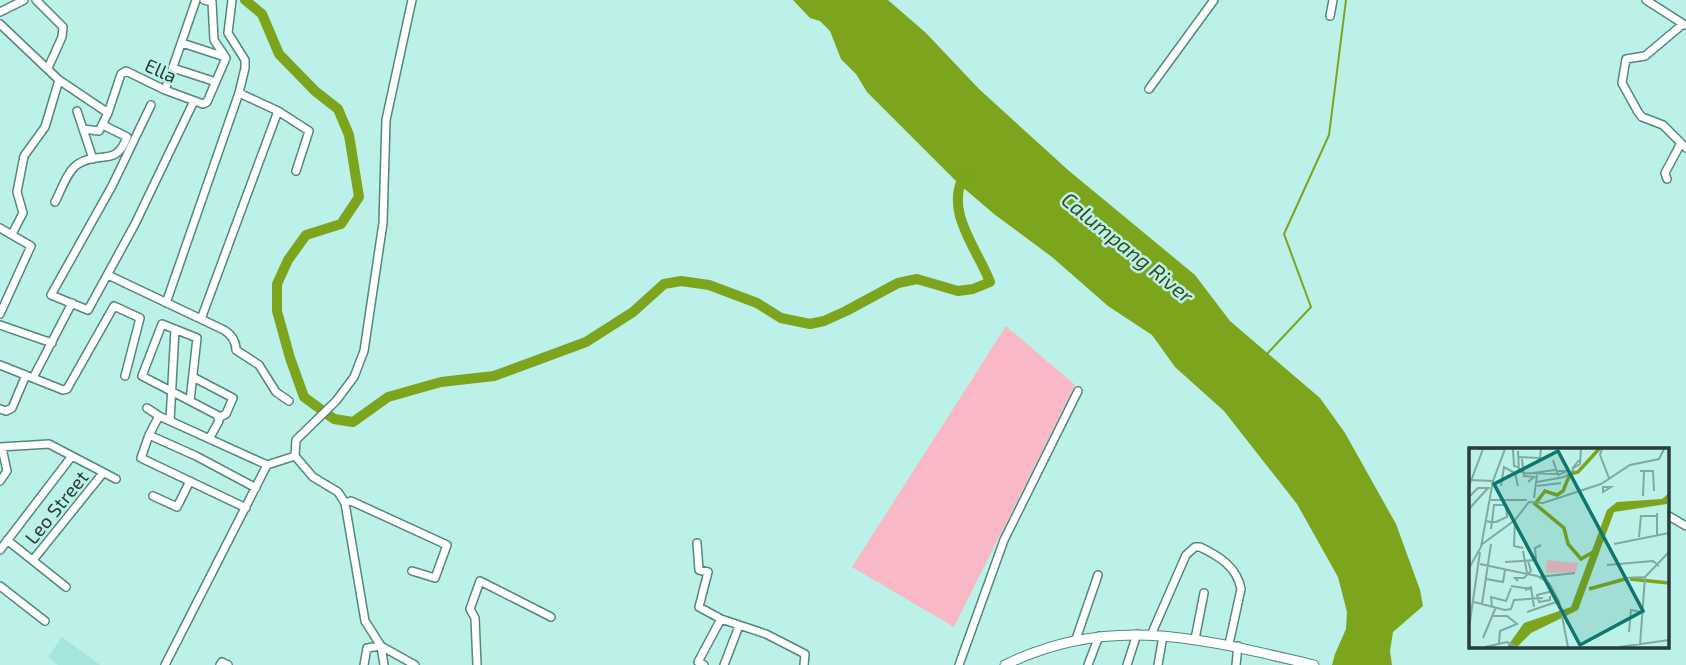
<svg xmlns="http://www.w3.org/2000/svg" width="1686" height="665" viewBox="0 0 1686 665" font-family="'Exo 2',sans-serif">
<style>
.built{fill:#a6e5dc}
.green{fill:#f8b8c5}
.water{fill:#7ca41c}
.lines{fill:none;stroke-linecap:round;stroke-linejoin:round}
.stream{stroke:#7ca41c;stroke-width:2}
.river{stroke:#7ca41c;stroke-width:10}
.minor-casing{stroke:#53867f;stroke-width:10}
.major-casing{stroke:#53867f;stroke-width:11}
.minor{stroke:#fff;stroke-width:7}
.major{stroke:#fff;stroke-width:9}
.labels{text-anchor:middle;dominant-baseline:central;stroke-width:5;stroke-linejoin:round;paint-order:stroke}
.street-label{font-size:19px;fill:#273d3a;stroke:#bbf1e9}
.water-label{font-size:21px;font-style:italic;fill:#3b4c1b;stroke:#bbf1e9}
.inset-river{fill:none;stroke:#7ca41c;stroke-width:3.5}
.inset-road{fill:none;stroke:#80a9a3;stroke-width:2}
.view{fill:#0f766e;fill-opacity:0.15;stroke:#0f766e;stroke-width:3.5}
.inset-edge{fill:none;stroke:#273d3a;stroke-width:3.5}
</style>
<rect width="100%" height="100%" fill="#bbf1e9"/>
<path class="built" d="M62,637L100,665H58L48,657Z"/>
<path class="green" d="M1006,326L1075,385L954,627L852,567Z"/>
<path class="water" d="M793,0H888L926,33L979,89L1068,170L1195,275L1230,321L1320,398L1345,433L1396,524L1420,590L1423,606L1393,632L1390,651L1392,665H1332L1335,654L1346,629L1347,612L1338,577L1297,504L1224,411L1175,367L1152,335L1108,306L1052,257L994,214L959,184L867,92L856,74L841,59L830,31L820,21L810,18Z"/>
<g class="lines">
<path class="stream" d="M1267,354L1311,307L1284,234L1329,135L1346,0"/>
<path class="river" d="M245,0L262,14L279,54L315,91L338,109L349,135L359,197L341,224L306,235L288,260L277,284V311L290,358L304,397L334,419L353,422L388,397L441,382L494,376L586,342L633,312L664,284L681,281L709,285L757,303L781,318L810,324L824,321L846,311L898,283L917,279L958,291L973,289L990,282C977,248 943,210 965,174"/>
<defs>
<path id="minor" d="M36,0L63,27L62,37L48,68
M1646,0L1685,25
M0,12L24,0
M1330,16L1333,0
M0,24L59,80L108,113L121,74L126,71L165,90L203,104L207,102L226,58L214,40L212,2L204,0
M1683,24L1645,56L1626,59L1622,83L1638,112L1642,117L1663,125L1686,148
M182,43L225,57
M173,68L216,82
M1149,89L1214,0
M165,90L196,0
M239,93L278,111L309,131L296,171
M151,105L112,186L51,295L88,310L135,224L194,101
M77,111L93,159
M83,129L99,131L108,113
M1667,179L1665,173L1681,143
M55,202C61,191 67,171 78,164C99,150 116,168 127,137L103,125
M0,228L31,246L0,314
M12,234L23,213L17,192L24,156L45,127L59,80
M108,275L224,330C232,335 236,341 236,350L259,365L276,392L289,401
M166,303L239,93L245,68V60L228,33L232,0
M201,319L278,111
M0,325L52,343
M0,365L63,390L67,389L114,306L140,318L125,376
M193,377L233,398L226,414L220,417
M33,378L72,303
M190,401L197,338L162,324L142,376L217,415L219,421L209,439
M147,408L159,416L267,465L295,456
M0,409L6,411L12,408L26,375
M159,416L149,435L141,458L246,508
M170,421L175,329
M149,435L196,456L256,488
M0,447L49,444L116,479
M0,481L7,471L2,448
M153,496L177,507L190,481
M345,503L351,501L447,545L435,578L412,571
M1667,515L1686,526
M7,540L66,587
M697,543L699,570L708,572L699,607L721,619L766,634L805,654L804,665
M0,550L72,456
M33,560L103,473
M0,586L45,621
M1151,635L1186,555L1195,547H1200C1219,556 1237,567 1241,589L1229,644
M1076,639L1098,575
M1195,639L1204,593
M381,646L415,665
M165,665L267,465
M220,665L222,662L228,665
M364,665L367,648L381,646
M384,665L381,646L365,621L345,503L338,492L313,477L295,456L296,440L336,401L354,377L364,351L383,223L386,120L412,0
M477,665L475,618L470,609L480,581L551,617
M704,665L698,662L721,619
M724,665L739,626
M959,665L1004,540L1078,391
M1088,665L1099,636
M1127,665L1137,634
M1158,665L1163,636
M1236,665L1238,646"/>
<path id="major" d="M1005,665C1111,612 1206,640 1314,665"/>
</defs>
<use href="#minor" class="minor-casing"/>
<use href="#major" class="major-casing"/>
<use href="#minor" class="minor"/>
<use href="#major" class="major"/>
</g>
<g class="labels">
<g class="street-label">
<text transform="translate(161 70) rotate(24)">Ella</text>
<text transform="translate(56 507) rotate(-51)">Leo Street</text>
</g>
<g class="water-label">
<text transform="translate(1128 247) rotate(39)">Calumpang River</text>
</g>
</g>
<g transform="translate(1469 448)">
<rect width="200" height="200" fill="#bbf1e9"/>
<path d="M78,112L109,115L107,124L77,125Z" fill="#f8b8c5"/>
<path d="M199,46L198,56L145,64L109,162L62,185L48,199H38L55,175L102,159L138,62L148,54L193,51Z" fill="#7ca41c"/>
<path class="inset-river" d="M124,104L112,111L99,96L95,80L66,56L76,43L88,47L94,43L101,26L109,24L130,1M161,131L200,135M120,141L156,131"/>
<path class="inset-road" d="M9,1H36M44,1L45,18L49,19M133,1L131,7L140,30M49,3L50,24H54M49,9L71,10L72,1M53,11L55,28L65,29L59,34M84,12L89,27L99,23H89M110,12L103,21L111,16L112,1M171,23H184L185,43M54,25L89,26M64,25L86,22M1,32L24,33M68,34L95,29L105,22M0,38L14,1M32,38L35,19L46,25L49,38M68,38L92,35M134,39H142L134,44ZM174,48L175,23M0,49L9,40H21M65,50L68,27M22,52H58M0,61L19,40M199,62L200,90M188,65V87M46,72L45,98L54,100M17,73L22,74H27L38,69L37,57H25L23,74L22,81M170,89L172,68H189M145,96L200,85M12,97L46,72L60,54L74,55L132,36L161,17L190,11L195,1M54,103L58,125M36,114L67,112L66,100L72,97M11,116L68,128L80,135L90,153L99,199M138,117L184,113L190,118M0,120L12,99L24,33L36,1M70,129L106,125M155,130L176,129M17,131L34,134L36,122M49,133L46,130H55L62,123L59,113M42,138L63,141M56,142L62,139L65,159M81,148V152L70,154L68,147L84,143M5,154L36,162M13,156L22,96M23,158L22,149L37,153L42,140M36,162L42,161L45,152L74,150M58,164L90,153M24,168H38L48,176L31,183L30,195M0,180L11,104M160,184L162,162L172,164M14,190L27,159M171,197L176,129L200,104M16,199L38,194L48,199M150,199L200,192"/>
<path class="view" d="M89,3L174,163L111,197L25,36Z"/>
<rect width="200" height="200" class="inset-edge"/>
</g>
</svg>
